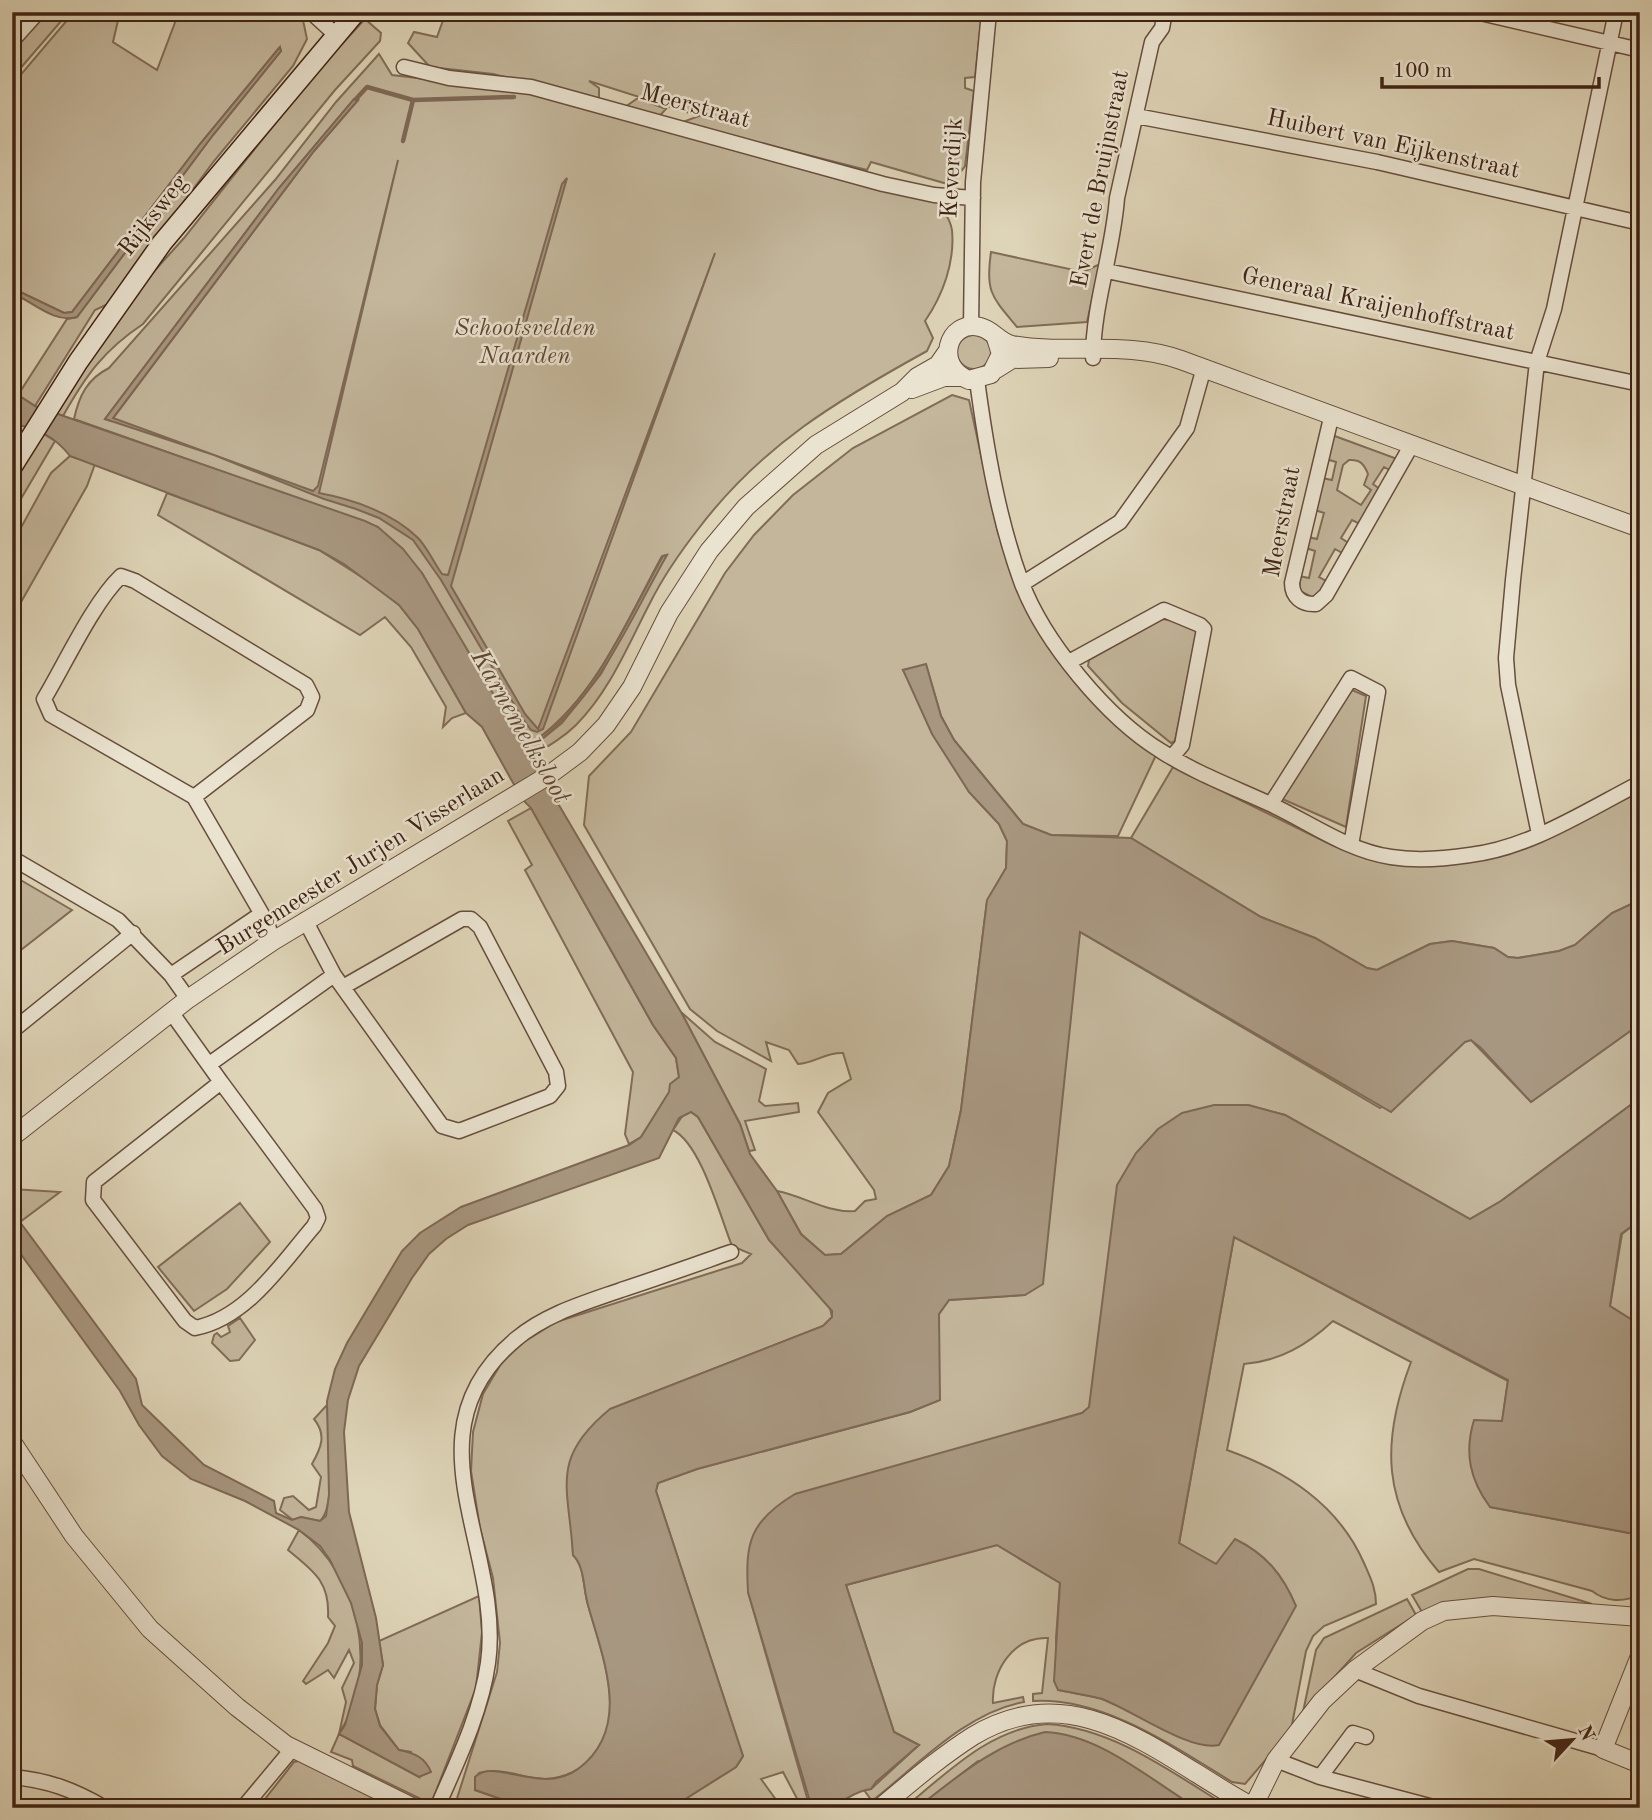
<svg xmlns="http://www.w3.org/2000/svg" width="1652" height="1820" viewBox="0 0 1652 1820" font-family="'Old Standard TT',serif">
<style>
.green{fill:#c3b69b;stroke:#816c58;stroke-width:2;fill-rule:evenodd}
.water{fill:#a89780;stroke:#7e6855;stroke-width:2}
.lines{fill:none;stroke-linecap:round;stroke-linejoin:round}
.stream{stroke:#7e6855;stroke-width:4.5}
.minor-casing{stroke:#674e3d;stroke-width:17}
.tertiary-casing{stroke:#674e3d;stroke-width:20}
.secondary-casing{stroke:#3f2214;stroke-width:22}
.minor{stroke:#eae3d0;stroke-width:14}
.tertiary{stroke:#eae3d0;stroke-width:18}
.secondary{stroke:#eae3d0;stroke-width:19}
.labels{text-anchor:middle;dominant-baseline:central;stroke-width:5;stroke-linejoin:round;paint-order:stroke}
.street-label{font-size:24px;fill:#3f2214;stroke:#eae3d0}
.park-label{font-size:24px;font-style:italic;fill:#604736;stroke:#eae3d0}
.water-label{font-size:26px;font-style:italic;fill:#5e4534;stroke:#eae3d0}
</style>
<rect width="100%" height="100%" fill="#ded4b7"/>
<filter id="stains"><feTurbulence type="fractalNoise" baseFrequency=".00286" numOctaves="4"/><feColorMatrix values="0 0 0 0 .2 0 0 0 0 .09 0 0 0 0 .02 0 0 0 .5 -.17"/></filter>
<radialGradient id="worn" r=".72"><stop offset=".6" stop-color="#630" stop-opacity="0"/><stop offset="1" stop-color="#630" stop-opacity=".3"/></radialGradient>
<path class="green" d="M45,12H69L12,78V44Z
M74,12H120L113,42L157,70L179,12H292L303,20L307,39L293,66L214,161L108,304L95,310L35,406L18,395L67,319L77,317L213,135L281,51L279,48L200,144L72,312L64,313L12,288V85Z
M446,12H982L975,77L965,78V88L974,91L965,166L951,185L871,162L867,170L680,123L699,116L589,81L599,88V101L493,74L430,67L408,43L414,32L437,37Z
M365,19L381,33L380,41L335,90L143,324C104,350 86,375 63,416L54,413L140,287L184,238L315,73Z
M379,54L392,75L505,88L625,107L638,98L666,109L653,123L937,199C942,208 951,220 952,230C955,262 943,295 925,321L933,338L927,351C838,400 762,445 699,528C681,551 663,577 650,603C628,645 610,691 576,725C562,739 545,748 528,758L422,573L378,527L74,419C79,396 87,379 109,368L275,180L336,102ZM354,99L358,100L314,151L111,421L105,419L279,188ZM666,555L601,674L562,723L541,740L540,737C598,693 628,618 662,556Z
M991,252L1083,272L1100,264L1087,322L1017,327C992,297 985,292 991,252Z
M957 352a17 17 0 1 1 34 0a17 17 0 1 1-34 0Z
M952,395L969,400L998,533L1045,636L1157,753L1118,836L1051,835L1023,824L954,740L941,716L926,665L903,670L969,792L999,824L1007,841L1006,868L987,901L961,1110L949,1166L931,1195L887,1216L841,1254L825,1255L801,1234L777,1191C804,1196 827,1213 855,1211L865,1201L876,1199L874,1190L818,1112L828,1093L851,1079L843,1053C826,1052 815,1063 798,1064L789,1050L766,1042L771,1061L717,1031L690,1009L584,825L589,776L631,732L725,573L754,535L793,495L853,448Z
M42,433L55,441L12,514V483Z
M1332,435L1400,460L1393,472L1384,467L1373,484L1381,490L1362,525L1352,520L1341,538L1350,544L1344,554L1335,549L1319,577L1328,582L1321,595L1312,597L1300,591L1299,576L1309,578L1315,551L1306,548L1308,537L1317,539L1324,513L1315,510L1322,478L1332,480L1336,462L1326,459ZM1349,460C1360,459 1364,464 1368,474L1364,485L1371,490L1361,505L1337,490L1343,465Z
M70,456L95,464L87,486L12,618V544L51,473Z
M167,493L319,550L371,583L399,605L418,629L466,713L452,718L443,727L446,707L411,647L385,617L360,635L158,515Z
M1163,619L1194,625L1197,630L1175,741L1171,743L1122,703L1088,666L1089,660Z
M1345,687L1366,696L1346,827L1280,798Z
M1173,767L1332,845L1365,858L1395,865H1426L1552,834L1640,792V900L1612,913L1575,945L1559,951L1518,958L1508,957L1494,948L1452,941L1430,944L1377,970L1367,968L1315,938L1261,917L1131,838Z
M531,808L653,1025L676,1058L679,1077L641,1137L629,1144L625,1134L633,1072L525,870L532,865L508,821Z
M12,875L72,910L12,957Z
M1080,932L1380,1108L1464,1042L1471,1040L1531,1102L1640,1024V1098L1501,1201L1470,1219L1285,1115L1248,1105L1090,1407L1082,1413L993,1439L748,1592L810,1808H802L783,1772L761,1779L782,1808H671L736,1767L743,1756L656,1491L658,1483L697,1469L910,1412L939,1400V1314L949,1300L1025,1295Z
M681,1012L715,1042L766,1069L759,1101L765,1106L798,1103L799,1112L745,1121L755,1150L749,1151L740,1124Z
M685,1112H691L698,1117L769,1240L829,1304L832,1317L823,1326L610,1409L572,1532L573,1555C585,1567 583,1588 588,1605C602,1655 637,1740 573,1772C534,1791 514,1764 479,1773L475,1790L527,1808H454L497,1672L500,1643L493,1578L480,1528L471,1471L473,1432L483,1394L502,1362L524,1342L556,1322L742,1263L751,1254L732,1246C720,1216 701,1144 673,1130Z
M12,1189L60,1192L20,1222L12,1207Z
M240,1203L270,1242L227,1289L194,1311L158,1267Z
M1640,1220V1325L1610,1306L1622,1234Z
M1234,1237L1508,1381L1490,1507L1640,1535V1594C1624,1603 1606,1602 1592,1591L1474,1559L1439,1572C1381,1505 1381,1441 1411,1362L1333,1321C1307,1345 1280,1361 1244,1364L1227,1450C1286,1471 1338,1504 1364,1563C1370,1577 1376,1588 1376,1604L1324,1626L1313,1636L1306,1651L1291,1730L1245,1784L1232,1782C1174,1747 1104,1697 1033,1701V1694L1042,1693L1048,1638C1013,1636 991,1672 993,1703L1023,1697L1024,1702C966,1712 917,1766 872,1801L864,1790L871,1789L919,1745L894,1732L846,1585L997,1545L1060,1583L1056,1639L1058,1690L1100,1698L1140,1715L1216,1564L1179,1544Z
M240,1318L255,1340L239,1360L230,1361L212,1343L214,1335L217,1333L221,1337L230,1332L228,1326Z
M327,1405C328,1431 338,1504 320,1521L301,1517L293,1520L280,1510L284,1498L293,1496L309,1510L316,1507L321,1477L312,1464C321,1448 327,1435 314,1419Z
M299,1530C360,1575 380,1669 339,1734L419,1777L411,1752L399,1750L380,1725L375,1709L377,1685L383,1665L379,1641L479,1596L482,1632L476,1688L431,1804L353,1766L352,1760L331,1752L339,1734L346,1702L342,1688L354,1663L349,1650L334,1678L328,1670L306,1684L303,1681L328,1643L335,1626L328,1617C330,1581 313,1571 288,1550Z
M1468,1569H1479L1592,1604L1463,1601L1422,1612L1412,1595Z
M1407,1599L1416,1615L1356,1653L1303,1712L1316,1650L1324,1638Z
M1047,1724C1114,1728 1174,1774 1230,1808H1186L1188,1803L978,1761L917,1808H904C947,1773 989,1729 1047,1724Z
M302,1760L304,1761L393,1808H258L294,1762Z"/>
<path class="water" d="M280,47L281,51L213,135L77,317C54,324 32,301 12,293V288L64,313L72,312L200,144Z
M354,99L358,100L314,151L113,418L313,491L318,486L398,160L319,493C352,499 393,513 418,538C427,547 434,563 442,574L448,575L562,184L567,178L451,586L525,714L538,729L715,253L543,729L537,732L531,730L522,718L441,580L413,540L379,518L356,509L324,499L214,455L105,419L279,188Z
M12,395H18L35,406L365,521L378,527L403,549L422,573L681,1012L740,1124L750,1154L777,1191L801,1234L825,1255L841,1254L887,1216L931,1195L949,1166L961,1110L987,900L1006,868L1007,841L999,824L969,792L932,734L903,670L926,664L941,716L954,740L1023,824L1051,835L1131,838L1261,917L1315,938L1367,968L1377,970L1430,944L1452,941L1494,948L1508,957L1518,958L1559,951L1575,945L1612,913L1640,900V1024L1531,1102L1481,1048L1471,1040L1465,1042L1391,1112L1080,932L1043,1284L1025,1295L949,1300L939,1314L940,1400L910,1412L697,1469L658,1483L656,1491L743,1756L736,1767L671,1808H527L475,1790V1777C494,1757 542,1796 578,1769C633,1728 603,1659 588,1605C583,1588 585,1567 573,1555C569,1487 549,1459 610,1409L823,1326L832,1317V1311L769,1240L698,1117L691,1112L679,1118L659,1158L468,1225L446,1239L429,1254L412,1278L359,1366L348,1400L344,1432L349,1512L376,1618L383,1665L377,1685L375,1709L380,1726L399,1750C414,1753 425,1757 431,1772L419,1777L339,1734L345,1725L362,1665V1643L351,1603L330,1560L320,1546L299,1530L245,1501L191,1479L162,1456L139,1425L120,1391L12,1242V1207L20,1222L136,1379L142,1405L204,1465L274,1501L276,1513L292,1520L301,1517L320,1521L326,1516L329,1495L327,1401L335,1369L347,1343L402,1251L420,1233L461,1207L629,1145L641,1137L669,1092L670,1084L679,1077L676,1058L653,1025L531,808L522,799L482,727L466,713L418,629L399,605L344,564L319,550L70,456C56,438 35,425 12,425Z
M667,555C630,620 600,694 540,740V737C598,693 628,618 663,556Z
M1640,1098V1220L1621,1234L1610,1306L1640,1325V1535L1490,1507C1470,1480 1464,1453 1474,1420L1502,1421L1508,1380L1234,1237L1179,1543L1216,1564L1235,1539C1266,1554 1283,1575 1296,1606L1219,1745C1190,1752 1132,1710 1102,1699C1088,1695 1072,1693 1058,1690L1054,1681L1060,1583L997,1545L846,1585L894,1732L919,1745L876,1782L871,1789C848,1791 836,1814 811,1805L748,1592C745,1542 750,1521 795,1494L1082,1413L1089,1407L1117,1185L1136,1153L1158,1129L1182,1113L1214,1105H1248L1285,1115L1470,1219L1501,1201Z
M1045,1732C1097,1734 1146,1776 1189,1803L1186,1808H917C957,1777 994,1744 1045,1732Z"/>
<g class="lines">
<path class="stream" d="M356,99L367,87L413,100L514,97
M403,141L413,100"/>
<defs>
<path id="minor" d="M311,12L336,35
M1476,12L1640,50
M12,41L38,12
M404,67L449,78L531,87L883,184L934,195L973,198
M1136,116L1377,162L1640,223
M1107,271L1640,384
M971,327L973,182L989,12
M1093,358C1093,305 1113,252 1117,198L1152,42L1162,28L1165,12
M977,380C986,447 998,518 1021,581C1043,641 1107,718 1161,751C1195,773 1233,787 1270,804C1309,822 1348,851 1391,857C1416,861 1444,859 1470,855C1530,848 1587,810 1640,783
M1331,418L1292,583C1292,597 1302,605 1316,604L1326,595L1411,446
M1022,584L1120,522L1187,428L1203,371
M1069,662L1164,610L1200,625L1204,629L1182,745L1172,757
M194,797L307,710L312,697L306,685L135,581L121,576C93,603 65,664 44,699L51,715L194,797L267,923L273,941
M1271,804L1351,678L1378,692L1351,845
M1539,834L1508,685L1506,658L1513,580L1537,362L1554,309L1616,12
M12,858L118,920L171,975L188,999
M305,920L334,975L442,1126L459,1131L550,1096L558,1086L556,1072L480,927L471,919H462L343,987
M171,975L261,914
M171,1012L221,1082L94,1182L93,1200L185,1321L195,1328C247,1318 282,1263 314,1226L318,1218L315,1209L221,1082
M12,1031L133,933
M211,1063L334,975
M12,1468L24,1459
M1355,1670L1419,1696L1603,1749
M1276,1760L1320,1777L1437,1808
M12,1777C48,1780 74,1790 105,1808
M1320,1777L1353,1733L1366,1737
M243,1808L293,1748
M437,1808C457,1762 481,1713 488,1663C504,1549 403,1433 516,1339C546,1314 584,1303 621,1290C658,1278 694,1265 731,1252"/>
<path id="tertiary" d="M996,338L1001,354L991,374L969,380C934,367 947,319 980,327C993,330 999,342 1012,345C1067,355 1127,340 1181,360C1333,417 1487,472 1640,528
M996,369L1012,359L1049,358
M912,389L944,377H962
M12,1137L188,999L273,941L549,775L580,752L606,725L632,687L669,613L709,551L746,507L816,445L902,392L917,377L938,365L947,352
M12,1442L74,1536L150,1629L237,1707L286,1745L414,1808
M1640,1656L1603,1749L1640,1764
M880,1808C910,1783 940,1757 973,1736C1078,1672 1163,1759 1253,1807L1276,1760L1322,1701L1355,1670L1422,1621L1444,1611L1493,1606L1640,1617"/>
<path id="secondary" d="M12,467L78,362L162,243L356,12"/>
</defs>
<use href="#minor" class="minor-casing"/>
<use href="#tertiary" class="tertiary-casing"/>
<use href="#secondary" class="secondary-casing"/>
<use href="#minor" class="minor"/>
<use href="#tertiary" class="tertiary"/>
<use href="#secondary" class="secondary"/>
</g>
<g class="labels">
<g class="street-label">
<text transform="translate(695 107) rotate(15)">Meerstraat</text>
<text transform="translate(1393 145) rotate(12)">Huibert van Eijkenstraat</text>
<text transform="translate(953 168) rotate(-87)">Keverdijk</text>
<text transform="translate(1101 179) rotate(-79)">Evert de Bruijnstraat</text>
<text transform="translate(154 216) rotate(-52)">Rijksweg</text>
<text transform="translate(1378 305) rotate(12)">Generaal Kraijenhoffstraat</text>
<text transform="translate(1283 522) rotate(-79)">Meerstraat</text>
<text transform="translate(361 862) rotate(-32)">Burgemeester Jurjen Visserlaan</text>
</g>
<g class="park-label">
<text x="525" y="329">Schootsvelden<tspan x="525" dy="28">Naarden</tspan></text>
</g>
<g class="water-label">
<text transform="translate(520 727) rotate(60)">Karnemelksloot</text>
</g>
</g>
<rect width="1652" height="1820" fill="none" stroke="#ded4b7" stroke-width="42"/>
<rect x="14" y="14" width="1624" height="1792" fill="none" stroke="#3f2214" stroke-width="3.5"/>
<rect x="21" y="21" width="1610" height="1778" fill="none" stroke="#3f2214" stroke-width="2"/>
<g transform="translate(1572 1740) rotate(64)" stroke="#eae3d0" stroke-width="5" paint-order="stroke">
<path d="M0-5L12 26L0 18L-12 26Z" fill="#3f2214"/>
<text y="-10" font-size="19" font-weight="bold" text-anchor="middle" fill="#3f2214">N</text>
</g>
<path d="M1382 77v10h217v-10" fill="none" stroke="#3f2214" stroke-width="3.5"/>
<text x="1393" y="77" font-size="21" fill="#3f2214" stroke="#eae3d0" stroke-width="5" paint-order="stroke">100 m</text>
<rect width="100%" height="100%" filter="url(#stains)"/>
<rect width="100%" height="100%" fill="url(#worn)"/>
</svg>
